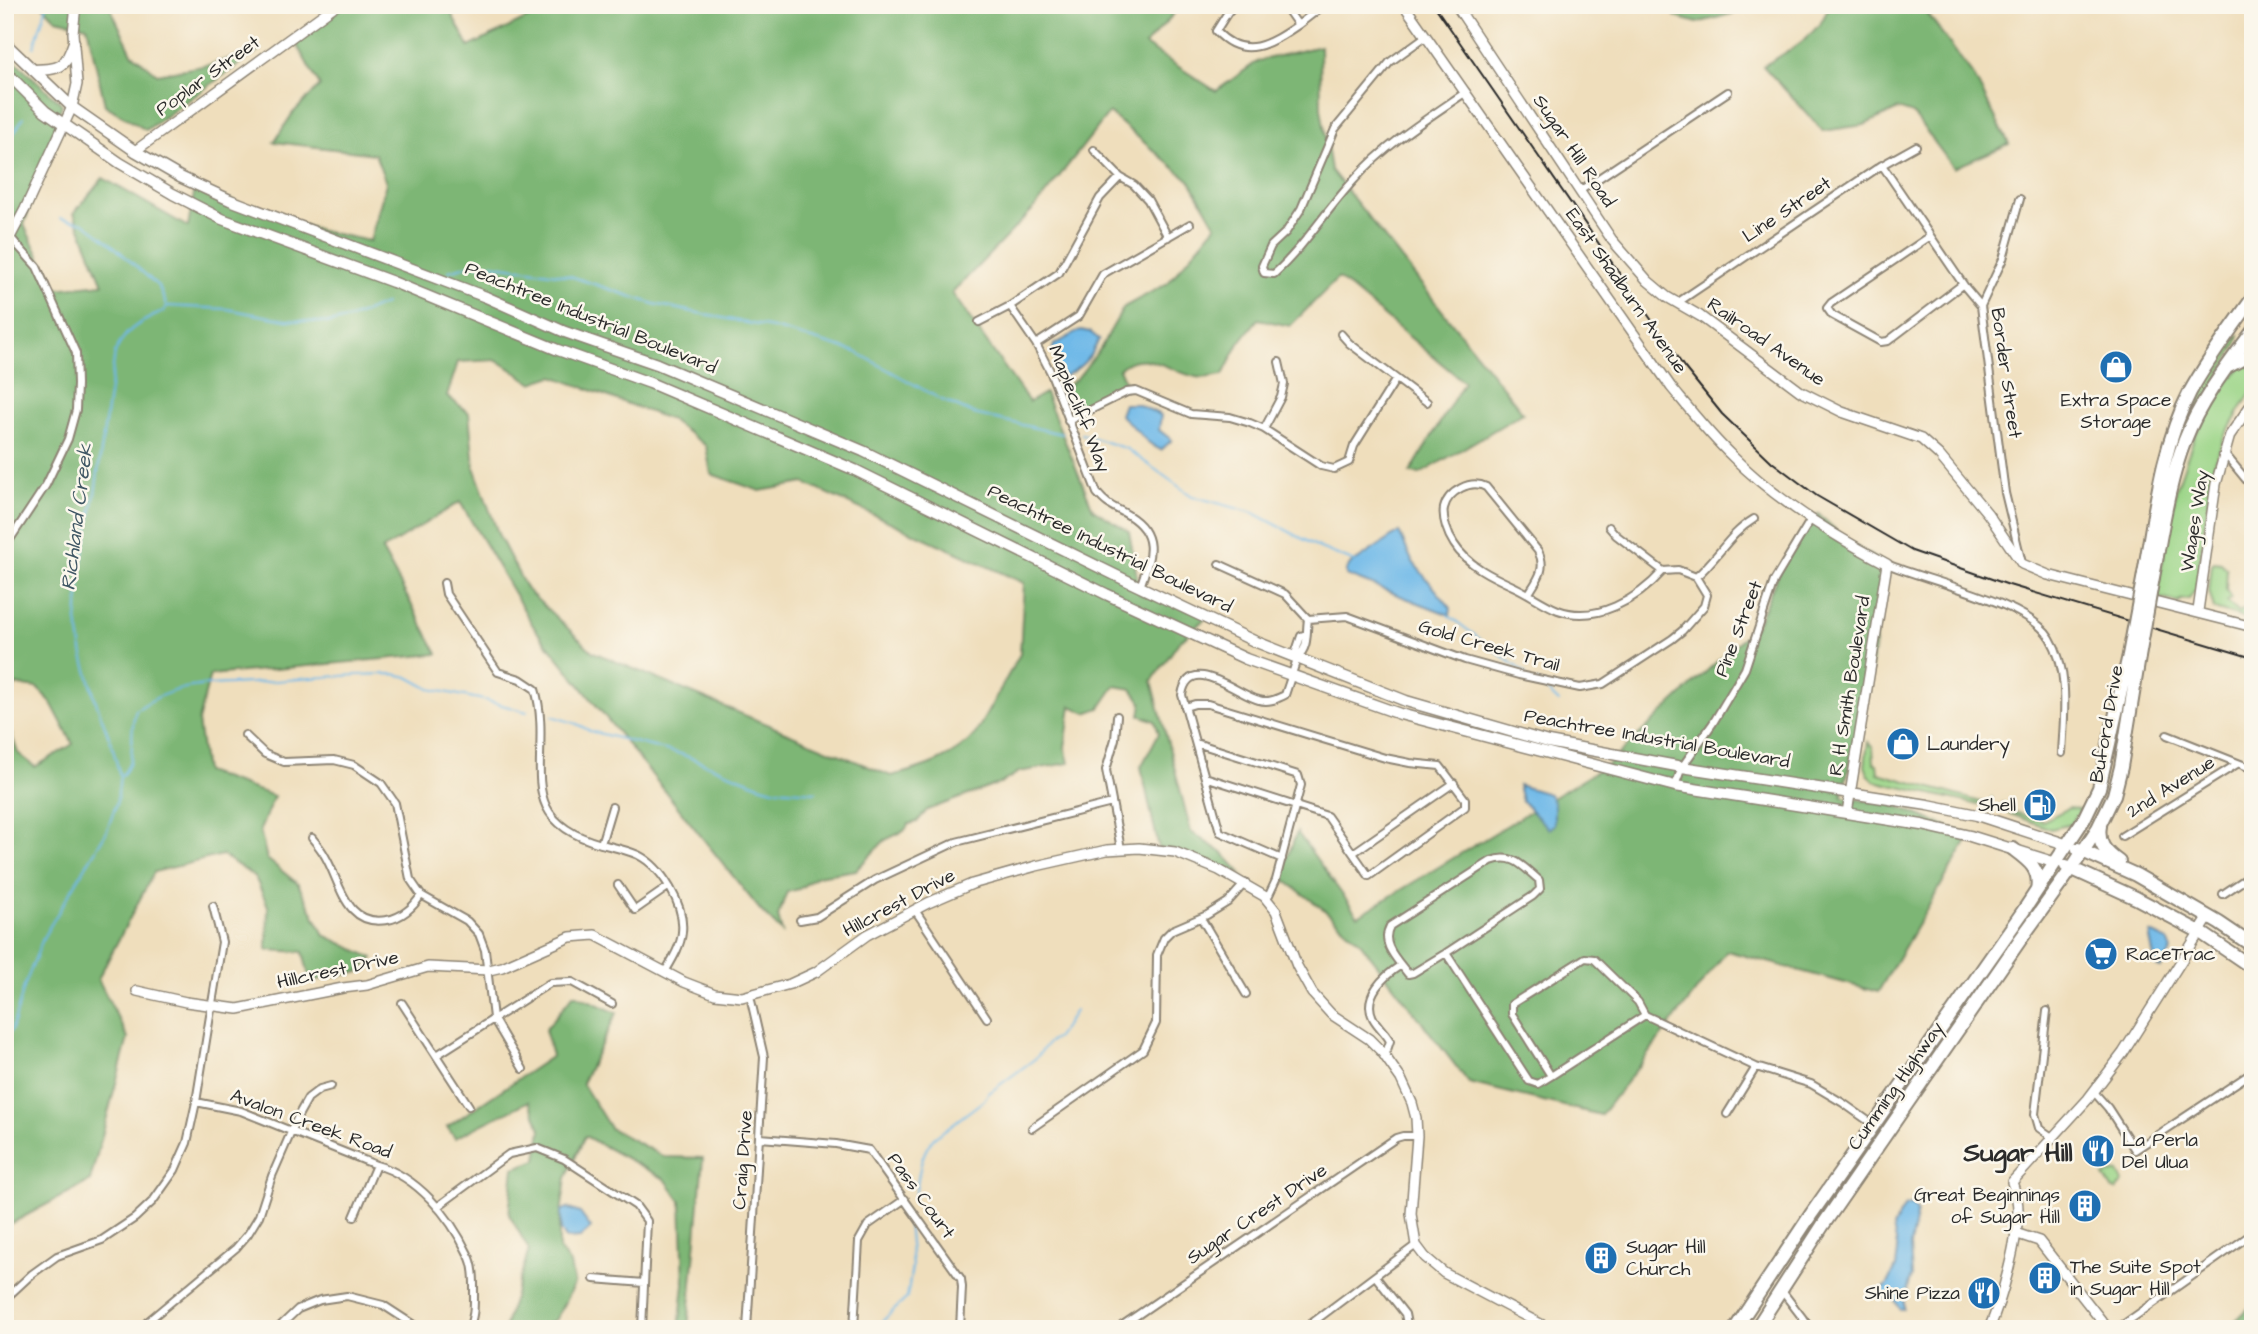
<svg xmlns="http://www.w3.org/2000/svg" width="2258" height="1334" viewBox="0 0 2258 1334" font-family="'Architects Daughter',sans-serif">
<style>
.green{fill:#9cd588;stroke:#64805a;stroke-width:2}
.forest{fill:#7db674;stroke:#547050;stroke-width:2;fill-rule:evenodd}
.water{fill:#6fb9e8;stroke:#4d728a;stroke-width:2}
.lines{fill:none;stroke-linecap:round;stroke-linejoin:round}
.stream{stroke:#6fb9e8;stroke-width:2}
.street-casing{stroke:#8d8474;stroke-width:10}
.secondary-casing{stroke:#8d8474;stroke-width:12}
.primary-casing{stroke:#8d8474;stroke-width:13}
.highway-casing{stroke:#8d8474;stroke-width:16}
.street{stroke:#fff;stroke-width:6}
.secondary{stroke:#fff;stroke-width:9}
.primary{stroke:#fff;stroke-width:10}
.highway{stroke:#fff;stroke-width:12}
.rail{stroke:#2b2b2b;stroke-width:2}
.highway-bridge-casing{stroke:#8d8474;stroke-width:16;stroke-linecap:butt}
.highway-bridge{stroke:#fff;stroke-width:12}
.labels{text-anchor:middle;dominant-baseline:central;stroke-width:5;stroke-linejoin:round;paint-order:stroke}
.street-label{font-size:19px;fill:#2b2b2b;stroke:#fbf7ec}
.poi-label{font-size:19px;fill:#2b2b2b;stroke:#fbf7ec;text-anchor:start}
.water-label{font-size:21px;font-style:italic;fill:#3f5664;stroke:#fbf7ec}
.district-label{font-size:26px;font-weight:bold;fill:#2b2b2b;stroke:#fbf7ec}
</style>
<rect width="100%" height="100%" fill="#fbf7ec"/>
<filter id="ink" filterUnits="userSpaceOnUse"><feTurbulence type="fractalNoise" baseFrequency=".0143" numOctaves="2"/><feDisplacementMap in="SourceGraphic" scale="14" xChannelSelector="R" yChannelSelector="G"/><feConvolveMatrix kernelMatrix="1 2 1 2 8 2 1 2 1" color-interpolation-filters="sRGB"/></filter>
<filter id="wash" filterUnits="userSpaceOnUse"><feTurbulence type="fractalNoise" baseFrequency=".00686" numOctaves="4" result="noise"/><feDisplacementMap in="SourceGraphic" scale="28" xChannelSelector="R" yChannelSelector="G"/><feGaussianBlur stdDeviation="1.57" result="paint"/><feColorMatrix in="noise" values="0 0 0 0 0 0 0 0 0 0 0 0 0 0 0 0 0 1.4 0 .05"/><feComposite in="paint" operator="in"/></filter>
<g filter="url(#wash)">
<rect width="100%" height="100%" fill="#efdebc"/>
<path class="green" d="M2239,335L2237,343L2173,459L2170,458L2190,402L2229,339Z
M2246,365L2253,367V389L2224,437L2212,471L2196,589L2189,599L2180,600L2179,603L2156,597L2176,490L2195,435L2228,382L2241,367Z
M2214,562L2221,563L2227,569L2226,590L2231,598L2227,602L2239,613L2244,609L2253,616V621L2214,609L2209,591L2212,564Z
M1868,742L1873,747L1874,763L1877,764L1878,773L1988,804L1992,797L1991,806L1988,807L1874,781L1868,774L1865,766Z
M2003,803L2007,804V810L2043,821L2069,808L2081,809L2071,824L2051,829L2008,813L2003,809Z
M2118,1172L2123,1182L2116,1190L2112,1189L2104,1176Z"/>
<path class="forest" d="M42,5H109L132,53L157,74L209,65L261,49L146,130L105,105L87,26L56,19Z
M346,5H410L412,7L414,5H447L469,47L554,5H1182L1145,45L1216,91L1258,61L1320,46L1321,108L1331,170L1523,413L1420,474L1410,473L1464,382L1338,278L1290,326L1258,319L1239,343L1223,375C1215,376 1204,379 1196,377C1170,372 1142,346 1119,369L1125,382L1076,408L1064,389L1078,377L1100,349L1124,307L1168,283L1216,226L1190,181L1109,113L1036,206L952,293L1029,402L1045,393L1093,509L1129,531L1140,594L1209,615L1179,642L1152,681L1191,832L1224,854L1242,874L1168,849H1159L1141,767L1159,733L1155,721L1140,715L1142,703L1132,689L1115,686L1100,708L1086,713L1071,706L1065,747L1069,763L1019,772L1001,783L927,810L917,822L909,824L904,831L885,840L856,870L817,876L799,889L787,892L778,916L782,932L761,911L535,629L460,502L382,550L438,654L210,675L198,721L205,772L274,796L260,830L267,859L298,884L324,935L373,958L359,972L310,981L303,952L267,950L268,906L255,877L222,855L154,872L98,979L128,1038L90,1181L5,1227V716L18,753L35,767L73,744L50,701L37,688L16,685L5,706V52L62,104L24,225L55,289L103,284L74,213L103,178L188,227L195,188L321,231L370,241L386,183L375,154L274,142L293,113L320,86L295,42ZM497,360L532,383L553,376L671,420L706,446L711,474L760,491L804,483L1024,583L1020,654L976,733C956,758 921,769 891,776L593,652L527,590L499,536L474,467L469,413L447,396L458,362Z
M1667,5H1766L1697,23L1676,17Z
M1829,5H1921L1975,78L2009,144L1954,168L1913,114L1898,109L1864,125L1823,131L1763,66C1788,52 1821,34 1829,5Z
M1818,514L1849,542L1885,565L1871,672L1842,797L1897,806L1970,836L1878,992L1727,951L1601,1115L1469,1083L1359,941L1322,908L1280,877L1297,832L1358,916L1608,764L1757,624L1783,563Z
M574,994L617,1013L582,1083L610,1128L664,1157L703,1158L688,1329H679L684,1284L681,1201L665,1179L585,1136L566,1178L559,1227V1249L570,1264L574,1284L556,1319L539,1329H504L529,1250L509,1214L514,1168L537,1160L541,1129L529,1101L455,1138L447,1127L552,1056L545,1030Z
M2253,1304V1329H2229L2231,1325Z"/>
<path class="water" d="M1081,330L1090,332L1099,339C1091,358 1081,368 1063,377L1052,351L1054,345Z
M1124,404H1137L1161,415L1159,430L1172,440L1161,450C1144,443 1135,426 1120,415Z
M1399,532L1412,561L1451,608L1450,615L1346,575V570L1350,565Z
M1518,785L1549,794L1554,804V824L1549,829L1522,801Z
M2151,933L2168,941L2172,950L2161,968L2156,966L2150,939Z
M1912,1205L1917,1211L1910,1246L1912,1276L1904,1301V1309H1900L1894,1298H1881L1877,1295L1888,1284L1896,1267L1898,1251L1893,1227L1905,1206Z
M567,1208L580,1213L591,1228L580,1238L566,1239L561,1230V1211Z"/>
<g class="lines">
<path class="stream" d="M34,47L47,5
M5,148L23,118
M60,218L84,223L108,241L159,287L166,304
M449,271L470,265L490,264L570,276L654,304L777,329L856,352L942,400L974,414L1062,434
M168,306L227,309L286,320L330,323L351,318L385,304
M1082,434L1127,449L1192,496L1254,513L1320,548L1355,562
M1448,615L1526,674
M1537,681L1559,702
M552,716L577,724L590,731L681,754L759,785L773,789L816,792
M122,775C138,760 128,729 136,710C182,678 214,687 265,682C308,678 351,674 394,674L408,677L430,689L484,700L527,712
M5,1038L12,1029L24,987L44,936L107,831L117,801L120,776L112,745L97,705L83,656L77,621L81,567L95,493L115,353C126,327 140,323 164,311L167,306
M914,1199C920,1176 918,1156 934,1138L983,1101L989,1093L1036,1058L1048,1043L1057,1038L1075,1011
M874,1329L907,1298L912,1267L908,1220"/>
</g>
</g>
<g filter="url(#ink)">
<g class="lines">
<defs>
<path id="street" d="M1235,5L1228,12L1216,31C1244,61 1270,44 1298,25L1284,5
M1298,25L1324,5
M1426,36L1390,62L1335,129L1301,209L1286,232L1271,246L1262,266L1264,273L1274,274C1305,246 1326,210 1355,179C1385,145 1428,118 1466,92
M1094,150L1120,177L1134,185L1148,200L1168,237
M1882,165L1965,287L1981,306L2005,493L2021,559
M1581,190L1728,92
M1929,237L1831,303L1827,308L1832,315L1881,342L1888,341L1963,284
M1677,303L1882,165L1916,146
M1010,306L1036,344L1050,371L1097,493C1109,507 1113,506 1128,515C1160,535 1150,558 1140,587
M1981,306L2003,259L2020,199
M979,322L1010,306L1059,273L1100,198L1120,177
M1341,334L1349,343L1427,402
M1036,344L1079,316L1103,274L1190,224
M1068,421L1127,392L1136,391L1191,414L1230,417L1250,423L1264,429L1321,466L1334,469L1349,462L1354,446L1396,379
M1264,429L1281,397L1284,384L1279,362
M2225,454L2253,488
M1609,527L1616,535L1663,571
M5,547L46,485L68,439L76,410L77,384L76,353L37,267L11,238
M1219,564L1285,594L1308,619
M1887,564C1927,581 2030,603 2050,638C2070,671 2064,716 2062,753
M1663,571L1678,570L1696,577C1718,558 1729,534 1754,519
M444,583L446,594L498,672L520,679L535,689C555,756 507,818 601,844
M1529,593C1538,579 1547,568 1538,551L1486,487C1471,479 1448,491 1444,508C1442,519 1448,535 1454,544C1467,565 1493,577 1515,587C1530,594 1543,604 1558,610C1596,624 1638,599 1663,571
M1308,619L1347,616L1465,660L1519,675L1580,688L1603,684L1672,639L1682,631L1704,606L1707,595L1696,577
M1298,656L1296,651L1301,636L1306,634
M1185,707L1195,704H1208L1385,758L1410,763L1440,766L1465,799V807L1369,876L1327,816L1205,777
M1117,716L1115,739L1106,770L1121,849
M245,735L265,754L284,762L334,760L354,765L381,783L395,803L410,879L421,895L467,921L479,934L485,950L493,1018L523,1069
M2167,735L2253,769
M1196,743L1298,775L1301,785L1276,880L1269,895L1264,896
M1675,786L1682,767L1713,723L1745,669L1774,581L1811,519
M612,807L601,844C613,847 627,850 638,855C662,867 685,905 682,932C681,946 672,960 665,972
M2122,836L2237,764
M312,838C317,844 322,850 325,856C341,883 345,927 387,920C401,918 414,907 421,895
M1353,853L1454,783
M1282,859L1220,832L1182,695C1189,651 1239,696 1259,700C1269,703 1276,699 1285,695L1298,656C1309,648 1306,631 1308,619
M618,885L635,910L668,887
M2223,894L2253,874
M915,910L987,1018
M1201,918L1246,994
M800,920L817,917L875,880L956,842L1112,803
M1446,953L1413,973L1408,974C1397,959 1380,944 1390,926L1491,861C1514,853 1522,866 1539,880L1540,889L1533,896L1446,953L1529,1081L1538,1084L1551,1076
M1585,958L1594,959L1638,1002L1645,1015L1551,1076L1512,1014V1004Z
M402,1003L469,1106
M2047,1011L2035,1114L2039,1128L2052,1137
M1645,1015L1756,1067L1811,1084L1843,1103L1874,1125
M1382,1052L1387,1050L1390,1041C1385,1032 1378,1027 1373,1018C1362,996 1384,976 1401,965
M437,1055L550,983L572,982L612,1004
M2094,1092L2108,1108L2135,1150L2253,1072
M196,1102L241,1111L376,1165C417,1176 450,1216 468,1254C475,1266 474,1283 474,1297C474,1308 474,1319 468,1329
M1727,1114L1756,1067
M1032,1128L1143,1050L1156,1023L1157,955L1164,938L1172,930L1207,915L1228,902L1245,883
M760,1138L836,1144L869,1150L961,1279L962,1287L960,1329
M437,1207L509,1154L537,1148L564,1159L636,1206L647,1221L642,1329
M354,1217L376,1165
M1375,1276L1405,1314L1408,1329
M594,1279L644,1283
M1782,1291L1811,1329
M5,1299L32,1274L57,1256L102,1240L135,1218L153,1201L175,1170L187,1143L196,1102L222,942L213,906
M147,1322L236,1248L248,1234L259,1216L272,1176L299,1114L308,1098L320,1089L331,1086
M277,1329L298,1309L320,1300L347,1296L383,1305L420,1329
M747,1329L764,1057L750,996
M854,1329L859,1241L868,1225L905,1199
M1117,1329L1396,1138L1403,1136H1417
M1304,1329L1416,1245
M2117,1329L2253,1233"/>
<path id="secondary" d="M1404,5L1671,387C1691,411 1710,435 1732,456C1777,501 1832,535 1887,564L1847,813
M1456,5L1612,240L1648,281L1667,297L1700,316L1800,391L1842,412L1921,439L1939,455L1988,514L2022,564L2048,575L2253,627
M135,151L336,5
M5,247L25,209L72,107L77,84L73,33L76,5
M2198,611L2216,484L2230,435L2253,402
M137,991L186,1002L238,1009L343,988L367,985L428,967L489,970L502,967L570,937L595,935L684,982L715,994L742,997L790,984L816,972L867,935L928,903L972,884L1036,866L1107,850L1139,848L1175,852L1219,870L1264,896L1276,911L1297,966L1312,993L1331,1014L1369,1039L1382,1052L1401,1079L1412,1103L1416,1118L1417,1136L1411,1214L1416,1245L1425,1257L1444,1273L1550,1329
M2015,1233L2039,1241L2108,1329
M1989,1329C2002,1299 2018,1241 2018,1209C2018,1199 2015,1191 2012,1182L2088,1099L2123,1053L2209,917"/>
<path id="primary" d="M5,43L72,107L135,151L180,177L230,200L486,297L565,332L657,364L863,451L1115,575L1254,641L1406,701L1548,742L1682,767L1928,805L1977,815L2068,845
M33,70C60,69 65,69 74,42
M5,71L45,111L120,163L173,194L222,219L393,282L558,350L650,383L855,470L1106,594L1246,659L1400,714L1675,786L1922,825L1970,836L2056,863"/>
<path id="highway" d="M2229,366L2242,359H2253
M2144,574C2155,513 2161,448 2190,392C2208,359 2231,329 2253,298
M2153,577C2162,531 2168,484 2185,440C2200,401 2228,365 2253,331
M2100,826C2097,843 2105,852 2119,862
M2013,849C2029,861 2041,869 2037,890
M2078,849L2136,875L2219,923L2253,946
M2066,866L2136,898L2200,932L2253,968
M1735,1329L1812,1213L2024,910L2084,819L2099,788L2129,655
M1756,1329L1823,1225L2020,940L2072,868L2098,828L2114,795L2121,767L2139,657"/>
</defs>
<use href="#street" class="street-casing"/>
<use href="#secondary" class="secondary-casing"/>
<use href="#primary" class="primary-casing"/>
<use href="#highway" class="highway-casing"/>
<use href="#street" class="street"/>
<use href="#secondary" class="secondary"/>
<use href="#primary" class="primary"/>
<use href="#highway" class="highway"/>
<path class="rail" d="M1434,5L1684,367L1722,414L1772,462L1817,496L1912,551L2009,585L2253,658"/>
<defs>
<path id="highway-bridge" d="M2129,655L2144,574
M2139,657L2153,577"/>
</defs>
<use href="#highway-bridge" class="highway-bridge-casing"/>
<use href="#highway-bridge" class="highway-bridge"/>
</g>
</g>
<defs>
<symbol id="shop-disc" viewBox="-11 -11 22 22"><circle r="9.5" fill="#1f6fb2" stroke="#fbf7ec"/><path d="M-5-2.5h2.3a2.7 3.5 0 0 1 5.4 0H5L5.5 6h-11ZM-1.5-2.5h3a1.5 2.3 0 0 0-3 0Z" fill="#fff"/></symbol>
<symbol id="fuel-disc" viewBox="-11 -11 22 22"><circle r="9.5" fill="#1f6fb2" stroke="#fbf7ec"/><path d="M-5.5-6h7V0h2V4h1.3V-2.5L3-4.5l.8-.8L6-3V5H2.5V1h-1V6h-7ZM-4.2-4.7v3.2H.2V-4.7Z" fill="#fff"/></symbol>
<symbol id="supermarket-disc" viewBox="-11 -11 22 22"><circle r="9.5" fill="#1f6fb2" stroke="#fbf7ec"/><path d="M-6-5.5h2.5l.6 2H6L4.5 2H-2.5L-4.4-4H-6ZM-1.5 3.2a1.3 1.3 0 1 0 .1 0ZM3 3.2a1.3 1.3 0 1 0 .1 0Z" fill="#fff"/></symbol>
<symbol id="restaurant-disc" viewBox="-11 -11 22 22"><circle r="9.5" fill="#1f6fb2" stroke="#fbf7ec"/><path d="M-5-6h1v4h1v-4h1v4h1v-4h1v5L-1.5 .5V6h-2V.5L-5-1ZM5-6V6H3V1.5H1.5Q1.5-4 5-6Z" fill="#fff"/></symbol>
<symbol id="building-disc" viewBox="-11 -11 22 22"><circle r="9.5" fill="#1f6fb2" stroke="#fbf7ec"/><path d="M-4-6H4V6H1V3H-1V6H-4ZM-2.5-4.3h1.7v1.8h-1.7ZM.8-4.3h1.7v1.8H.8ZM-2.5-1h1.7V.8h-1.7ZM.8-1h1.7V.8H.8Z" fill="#fff"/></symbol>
</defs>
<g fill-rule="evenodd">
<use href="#shop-disc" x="2097" y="348" width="38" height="38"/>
<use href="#shop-disc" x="1884" y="725" width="38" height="38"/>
<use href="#fuel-disc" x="2021" y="786" width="38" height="38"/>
<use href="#supermarket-disc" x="2082" y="935" width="38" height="38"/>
<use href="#restaurant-disc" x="2079" y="1132" width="38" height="38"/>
<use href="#building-disc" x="2066" y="1187" width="38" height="38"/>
<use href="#building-disc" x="1582" y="1239" width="38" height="38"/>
<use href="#building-disc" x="2026" y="1259" width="38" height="38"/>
<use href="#restaurant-disc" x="1965" y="1274" width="38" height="38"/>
</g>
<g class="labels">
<g class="street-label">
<text transform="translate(208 76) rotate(-36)">Poplar Street</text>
<text transform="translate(1574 151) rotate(56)">Sugar Hill Road</text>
<text transform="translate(1787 210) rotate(-34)">Line Street</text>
<text transform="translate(1626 291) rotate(55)">East Shadburn Avenue</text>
<text transform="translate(591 318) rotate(22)">Peachtree Industrial Boulevard</text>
<text transform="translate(1766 342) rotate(35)">Railroad Avenue</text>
<text transform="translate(2006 373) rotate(82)">Border Street</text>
<text transform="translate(1079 409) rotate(68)">Maplecliff Way</text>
<text transform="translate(2195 521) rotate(-81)">Wages Way</text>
<text transform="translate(1110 549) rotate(26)">Peachtree Industrial Boulevard</text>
<text transform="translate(1739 629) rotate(-69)">Pine Street</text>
<text transform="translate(1489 646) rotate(16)">Gold Creek Trail</text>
<text transform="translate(1850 686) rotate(-81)">R H Smith Boulevard</text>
<text transform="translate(2107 724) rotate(-80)">Buford Drive</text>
<text transform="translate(1657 739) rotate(10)">Peachtree Industrial Boulevard</text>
<text transform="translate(2171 787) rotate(-32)">2nd Avenue</text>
<text transform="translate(899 903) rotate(-28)">Hillcrest Drive</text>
<text transform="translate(338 970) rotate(-12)">Hillcrest Drive</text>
<text transform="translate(1896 1086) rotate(-55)">Cumming Highway</text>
<text transform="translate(311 1124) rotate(20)">Avalon Creek Road</text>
<text transform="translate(743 1160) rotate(-86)">Craig Drive</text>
<text transform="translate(921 1196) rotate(54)">Pass Court</text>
<text transform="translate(1257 1214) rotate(-34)">Sugar Crest Drive</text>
</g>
<g class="poi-label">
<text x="2116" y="400" text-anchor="middle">Extra Space<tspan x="2116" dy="22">Storage</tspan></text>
<text x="1927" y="744">Laundery</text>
<text x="2016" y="805" text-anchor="end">Shell</text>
<text x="2126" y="954">RaceTrac</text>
<text x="2122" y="1140">La Perla<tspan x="2122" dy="22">Del Ulua</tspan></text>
<text x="2060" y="1195" text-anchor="end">Great Beginnings<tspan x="2060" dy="22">of Sugar Hill</tspan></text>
<text x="1626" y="1247">Sugar Hill<tspan x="1626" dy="22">Church</tspan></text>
<text x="2070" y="1267">The Suite Spot<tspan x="2070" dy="22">in Sugar Hill</tspan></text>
<text x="1960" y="1293" text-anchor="end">Shine Pizza</text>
</g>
<g class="water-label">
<text transform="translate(77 517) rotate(-83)">Richland Creek</text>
</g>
<g class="district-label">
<text x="2018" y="1153">Sugar Hill</text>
</g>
</g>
<rect width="2258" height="1334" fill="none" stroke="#fbf7ec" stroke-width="28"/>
</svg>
